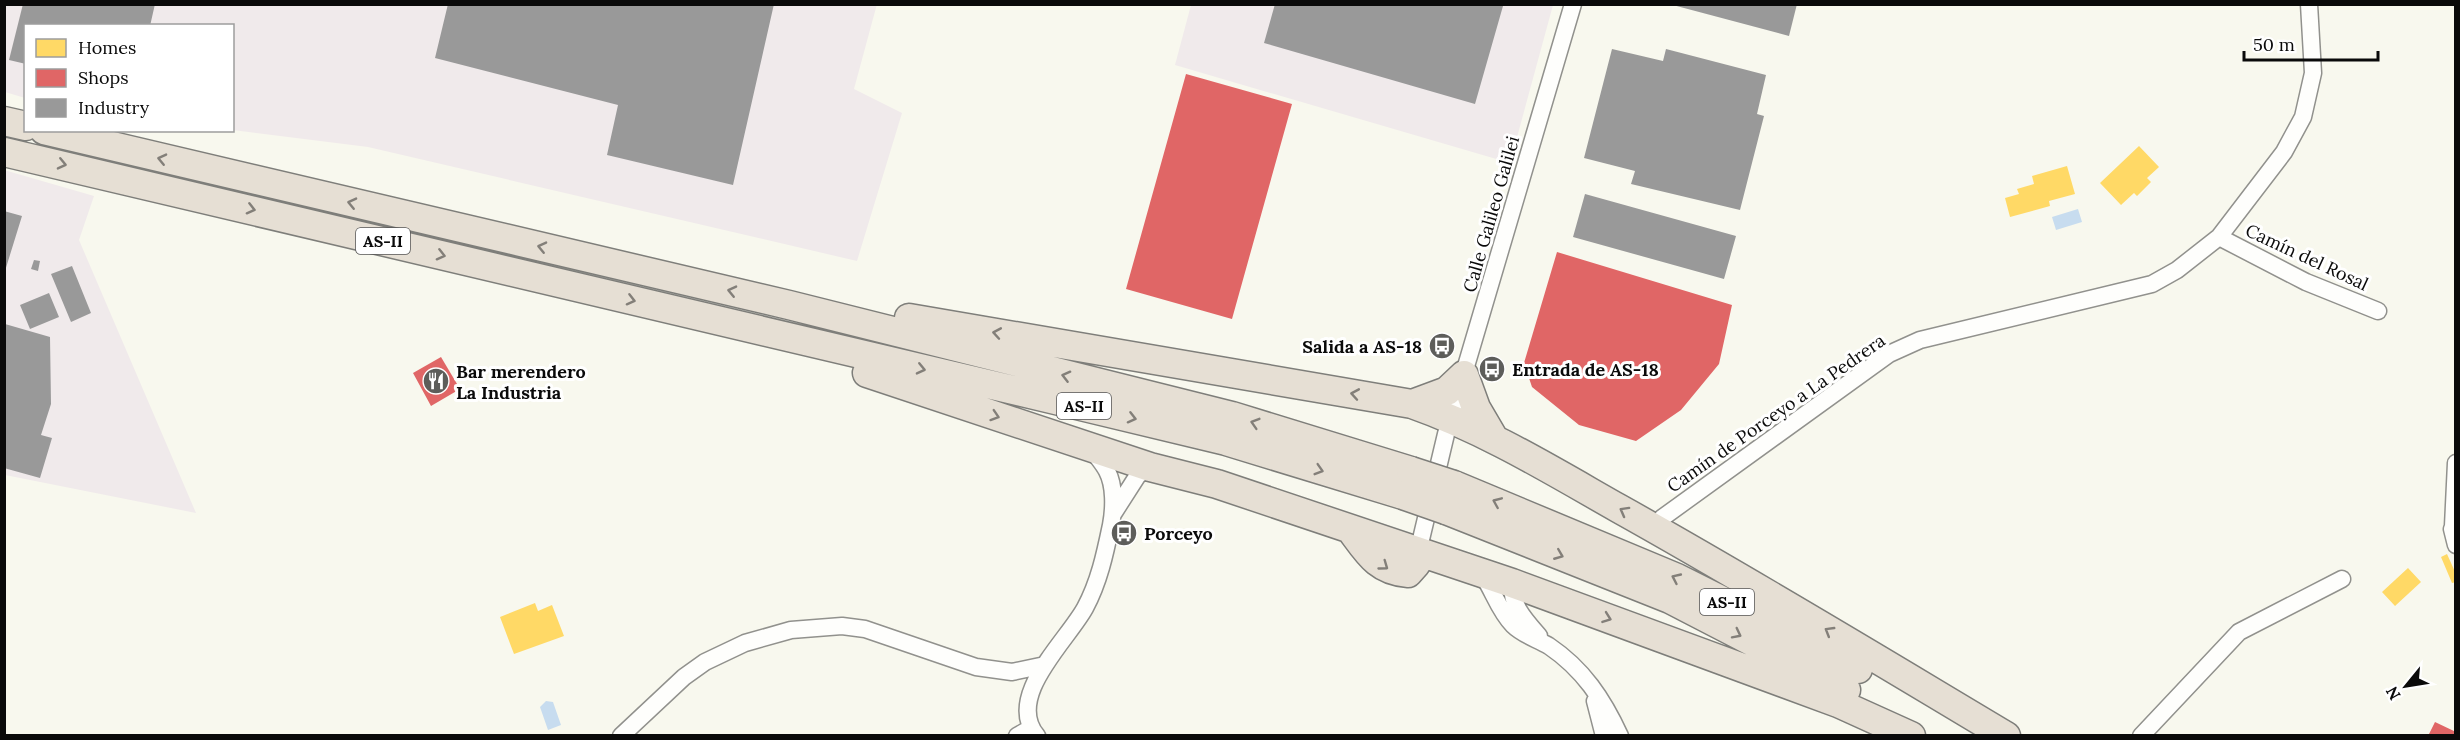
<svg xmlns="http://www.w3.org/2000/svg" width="2460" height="740" viewBox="0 0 2460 740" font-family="Lora,serif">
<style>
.industrial{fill:#f0eaeb}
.water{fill:#c7dcef}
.homes{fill:#ffd966}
.shops{fill:#e06666}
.industry{fill:#999}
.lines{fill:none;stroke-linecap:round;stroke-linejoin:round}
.street-casing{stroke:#91918d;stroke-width:19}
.highway-casing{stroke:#7e7e7a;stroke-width:31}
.street{stroke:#fefefc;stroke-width:16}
.highway{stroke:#e6dfd4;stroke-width:28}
.highway-bridge-casing{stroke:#7e7e7a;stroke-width:31;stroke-linecap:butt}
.highway-bridge{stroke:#e6dfd4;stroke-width:28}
.oneway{stroke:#837f79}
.labels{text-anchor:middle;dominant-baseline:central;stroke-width:6;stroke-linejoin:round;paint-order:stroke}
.shield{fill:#fff;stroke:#545454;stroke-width:1.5}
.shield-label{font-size:16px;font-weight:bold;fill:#0a0a0a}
.street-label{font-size:18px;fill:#0a0a0a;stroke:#fff}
.poi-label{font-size:18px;font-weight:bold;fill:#0a0a0a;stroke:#fff;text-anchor:start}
</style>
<rect width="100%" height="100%" fill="#f8f8ee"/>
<path class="industrial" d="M877,4L854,89L902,113L857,261L368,147L233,130L232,26H26L25,98L5,92V5Z
M1191,5H1553L1510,163L1175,65Z
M4,170L94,196L79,240L196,513L5,475Z"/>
<path class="water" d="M2078,209L2082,222L2056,230L2052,217Z
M546,701L553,702L561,725L548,730L540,707Z"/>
<path class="homes" d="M2139,146L2159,167L2147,178L2151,182L2137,196L2134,193L2121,205L2100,183Z
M2067,166L2075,194L2049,201L2050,206L2010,217L2005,198L2019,194L2017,189L2034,184L2032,176Z
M2447,554L2456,574V582L2452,583L2441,557Z
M2408,568L2421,582L2395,606L2382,592Z
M535,603L538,611L552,605L564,636L514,654L500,617Z"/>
<path class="shops" d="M1186,74L1292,104L1232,319L1126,289Z
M1557,252L1732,305L1719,364L1681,410L1636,441L1579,425L1532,387L1524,363Z
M441,357L460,389L431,406L413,373Z
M2435,722L2456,732V736H2428Z"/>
<path class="industry" d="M23,4H155L150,26H26V64L9,60Z
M448,4H774L733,185L607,155L618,105L435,58Z
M1275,4H1499L1503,6L1475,104L1264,43Z
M1669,4H1797L1789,36Z
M1612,49L1663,61L1666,49L1766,75L1757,114L1764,116L1740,210L1631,184L1635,171L1584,158Z
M1585,194L1736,236L1724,279L1573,237Z
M4,211L22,216L5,271H4Z
M34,260L40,261L38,271L31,269Z
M72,266L91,313L71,322L51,274Z
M49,293L59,317L30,329L20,305Z
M5,324L50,337L51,404L41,435L52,438L40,478L4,468Z"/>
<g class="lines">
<defs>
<path id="street" d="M2219,237L2306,282L2378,311
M1113,514L1138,475L1150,467
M2456,520L2452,529L2456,545
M2453,526L2456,463
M1658,530L1662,518L1889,354L1920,340L2152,284L2177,270L2219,237L2284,152L2303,117L2313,73L2309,4
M1418,552L1446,434L1573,4
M1482,574C1493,590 1499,611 1513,625C1523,635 1537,639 1549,646C1583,669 1603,699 1620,736
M1512,583C1511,606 1525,620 1539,636
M1595,701L1604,736
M621,736L684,677L705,662L745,643L791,630L842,626L865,629L976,667L1012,672L1045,665
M1017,736L1031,728
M1037,736C1004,697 1067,641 1085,608C1099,582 1105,554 1111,525C1114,509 1115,486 1107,471C1103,463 1096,456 1091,448
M2141,736L2239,632L2342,579"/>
<path id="highway" d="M4,121L26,126
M44,130L789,305L1232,416L1411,471
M4,152L1064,402L1226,441L1403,495
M909,318L1412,404C1486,430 1551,470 1618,508C1749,581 1877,659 2006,736
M867,373L1150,467L1217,484L1512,583L1838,703L1911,736
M1412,404L1447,391L1464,375L1476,408L1493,437
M1454,485L1677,578L1858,669
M1446,510L1670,599L1846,690
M1351,530C1368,553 1378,571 1408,573L1416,564L1418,552"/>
</defs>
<use href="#street" class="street-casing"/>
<use href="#highway" class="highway-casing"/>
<use href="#street" class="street"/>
<use href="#highway" class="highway"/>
<defs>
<path id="highway-bridge" d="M1411,471L1454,485
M1403,495L1446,510"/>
</defs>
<use href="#highway-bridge" class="highway-bridge-casing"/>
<use href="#highway-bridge" class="highway-bridge"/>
</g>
<defs><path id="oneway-chevron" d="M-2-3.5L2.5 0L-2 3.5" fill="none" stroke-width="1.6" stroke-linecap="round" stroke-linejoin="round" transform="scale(1.5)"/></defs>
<g class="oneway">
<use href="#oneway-chevron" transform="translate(162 159) rotate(-167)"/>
<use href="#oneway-chevron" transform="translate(62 164) rotate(13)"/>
<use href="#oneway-chevron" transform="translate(352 203) rotate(-167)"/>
<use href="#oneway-chevron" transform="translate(251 209) rotate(14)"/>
<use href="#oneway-chevron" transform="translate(542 247) rotate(-167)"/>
<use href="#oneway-chevron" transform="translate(441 255) rotate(14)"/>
<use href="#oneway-chevron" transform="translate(732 291) rotate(-167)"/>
<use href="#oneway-chevron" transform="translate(631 300) rotate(14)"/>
<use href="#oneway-chevron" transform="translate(997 333) rotate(-170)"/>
<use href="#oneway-chevron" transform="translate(921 369) rotate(13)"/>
<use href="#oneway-chevron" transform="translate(1066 376) rotate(-166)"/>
<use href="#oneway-chevron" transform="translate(1355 394) rotate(-170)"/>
<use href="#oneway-chevron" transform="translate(995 416) rotate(18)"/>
<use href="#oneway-chevron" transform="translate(1132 418) rotate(14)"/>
<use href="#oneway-chevron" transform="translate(1255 423) rotate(-163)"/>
<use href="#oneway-chevron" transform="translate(1319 470) rotate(17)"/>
<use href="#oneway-chevron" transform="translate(1497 502) rotate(-157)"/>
<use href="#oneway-chevron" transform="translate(1624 511) rotate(-151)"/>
<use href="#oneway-chevron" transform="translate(1559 555) rotate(22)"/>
<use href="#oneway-chevron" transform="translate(1384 566) rotate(36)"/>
<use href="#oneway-chevron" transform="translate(1676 578) rotate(-155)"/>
<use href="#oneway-chevron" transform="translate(1607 618) rotate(20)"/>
<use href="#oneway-chevron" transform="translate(1829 631) rotate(-149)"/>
<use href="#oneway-chevron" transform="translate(1737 634) rotate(27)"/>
</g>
<defs>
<symbol id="bus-disc" viewBox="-11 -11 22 22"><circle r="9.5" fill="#5d5d5a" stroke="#fff"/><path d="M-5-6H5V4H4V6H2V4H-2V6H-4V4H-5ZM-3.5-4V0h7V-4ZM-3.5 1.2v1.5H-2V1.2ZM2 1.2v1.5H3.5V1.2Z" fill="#fff"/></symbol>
<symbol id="restaurant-disc" viewBox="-11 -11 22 22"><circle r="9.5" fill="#5d5d5a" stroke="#fff"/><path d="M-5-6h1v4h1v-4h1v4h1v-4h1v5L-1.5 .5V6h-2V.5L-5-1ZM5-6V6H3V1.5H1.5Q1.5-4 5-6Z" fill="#fff"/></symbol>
</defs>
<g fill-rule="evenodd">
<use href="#bus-disc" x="1427" y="331" width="30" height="30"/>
<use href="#bus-disc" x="1477" y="354" width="30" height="30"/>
<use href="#restaurant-disc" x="421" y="366" width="30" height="30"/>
<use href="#bus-disc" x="1109" y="518" width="30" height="30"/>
</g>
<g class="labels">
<g class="shield">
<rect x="356" y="228" width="54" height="26" rx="4.5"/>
<rect x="1057" y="393" width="54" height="26" rx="4.5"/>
<rect x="1700" y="589" width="54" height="26" rx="4.5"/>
</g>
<g class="shield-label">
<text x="383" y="241">AS-II</text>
<text x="1084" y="406">AS-II</text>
<text x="1727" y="602">AS-II</text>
</g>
<g class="street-label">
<text transform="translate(1491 214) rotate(-74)">Calle Galileo Galilei</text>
<text transform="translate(2307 257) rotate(25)">Camín del Rosal</text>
<text transform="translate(1776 413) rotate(-35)">Camín de Porceyo a La Pedrera</text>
</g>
<g class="poi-label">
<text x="1422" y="346" text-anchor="end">Salida a AS-18</text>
<text x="1512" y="369">Entrada de AS-18</text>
<text x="456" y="371">Bar merendero<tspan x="456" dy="21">La Industria</tspan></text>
<text x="1144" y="533">Porceyo</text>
</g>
</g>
<rect width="2460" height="740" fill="none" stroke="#0a0a0a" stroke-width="12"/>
<rect x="24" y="24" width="210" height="108" fill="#ffffff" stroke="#9d9d9d" stroke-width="1.5"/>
<rect x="36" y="39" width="30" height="18" fill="#ffd966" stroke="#9d9d9d" stroke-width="1.5"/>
<text x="78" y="54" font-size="18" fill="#0a0a0a">Homes</text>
<rect x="36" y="69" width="30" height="18" fill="#e06666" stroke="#9d9d9d" stroke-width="1.5"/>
<text x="78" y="84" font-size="18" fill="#0a0a0a">Shops</text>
<rect x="36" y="99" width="30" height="18" fill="#999999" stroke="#9d9d9d" stroke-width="1.5"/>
<text x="78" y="114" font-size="18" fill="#0a0a0a">Industry</text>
<g transform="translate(2406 686) rotate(240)" stroke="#ffffff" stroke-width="4.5" paint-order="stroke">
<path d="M0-4.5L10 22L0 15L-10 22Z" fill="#0a0a0a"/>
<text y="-9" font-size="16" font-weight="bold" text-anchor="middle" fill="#0a0a0a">N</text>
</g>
<path d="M2244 51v9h134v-9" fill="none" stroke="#0a0a0a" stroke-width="3"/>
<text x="2253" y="51" font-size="18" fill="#0a0a0a" stroke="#ffffff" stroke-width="4.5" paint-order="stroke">50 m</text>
</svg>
